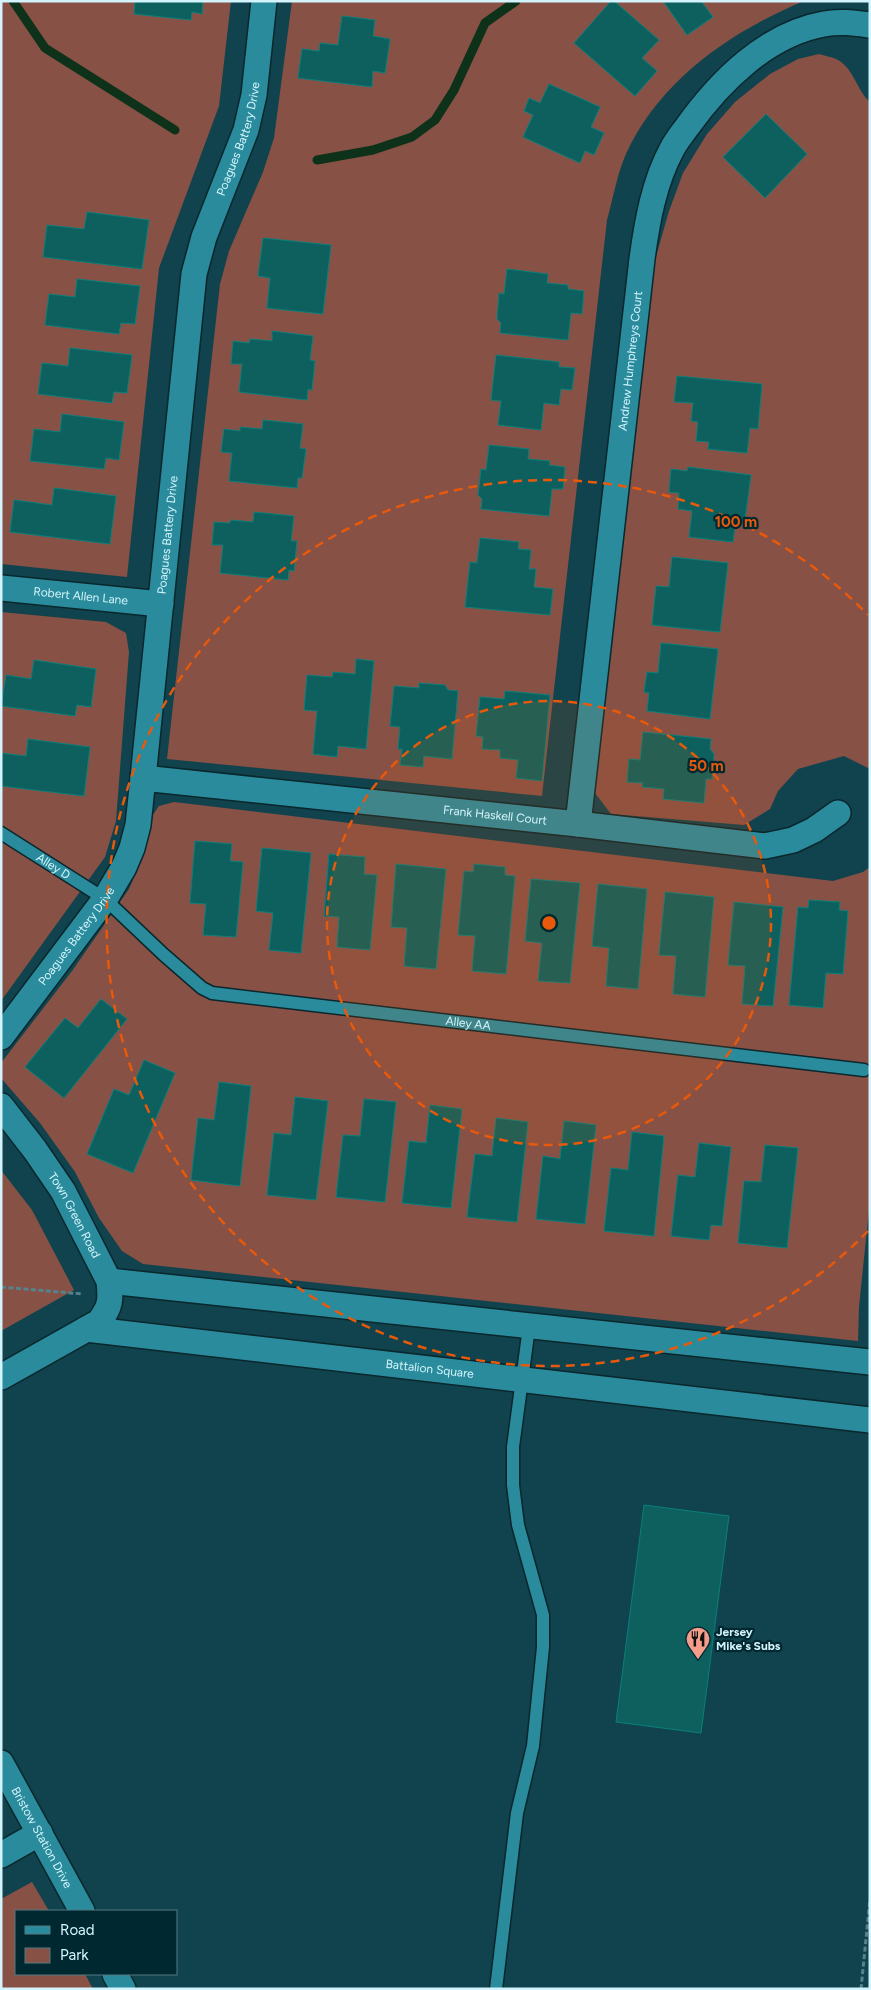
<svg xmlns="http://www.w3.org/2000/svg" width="871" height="1990" viewBox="0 0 871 1990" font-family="Figtree,sans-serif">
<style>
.green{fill:#875145}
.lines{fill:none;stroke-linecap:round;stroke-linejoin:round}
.stream{stroke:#0e311a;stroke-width:9}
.building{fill:#0e605e;stroke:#0b7f7c}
.service-casing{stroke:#0a272d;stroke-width:15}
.minor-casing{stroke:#0a272d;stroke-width:28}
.path{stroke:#56828b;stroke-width:3;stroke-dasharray:5 2.5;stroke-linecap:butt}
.service{stroke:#2a8b9c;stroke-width:12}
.minor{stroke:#2a8b9c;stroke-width:25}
.ring{fill:none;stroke:#e8590c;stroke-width:2.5;stroke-dasharray:9 6}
.labels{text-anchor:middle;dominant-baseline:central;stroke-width:4.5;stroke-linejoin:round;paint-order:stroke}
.street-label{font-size:12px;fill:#d3f4fc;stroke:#002830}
.poi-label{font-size:12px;font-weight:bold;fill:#d3f4fc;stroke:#002830;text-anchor:start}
.centre{fill:#e8590c;stroke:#002830;stroke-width:2.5}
.ring-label{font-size:15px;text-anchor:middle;font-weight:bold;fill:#e8590c;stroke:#002830;stroke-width:4.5;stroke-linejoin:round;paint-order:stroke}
</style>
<rect width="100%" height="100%" fill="#10434d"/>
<path class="green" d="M1,1H231L219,106L159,268L127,577L1,564Z
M292,1H804C730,32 660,80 626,154C617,174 613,199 607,220L542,796L167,759L220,284L229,251L263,172L274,138Z
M819,54C825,56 833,57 838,60C854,69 857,91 870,102V769L844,756L798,769L778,791L770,809L744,825L611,814L595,793L655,260L669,211L683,173L707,134L735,102L770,74L798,59Z
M1,612L106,622L126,633L129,652L116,821L105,857L1,1001Z
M174,802L833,881L863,872L870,867V1200L859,1307L858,1341L143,1264L122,1251L99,1218L75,1172L40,1123L1,1078V1063L72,971L129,889L143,856L150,819L159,806Z
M1,1170L32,1210L74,1290L1,1331Z
M32,1882L49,1911H16V1974H85L93,1989H1V1899Z"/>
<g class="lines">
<path class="stream" d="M13,1L45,48L175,130
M317,160L373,150L412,137L435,120L454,90L485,23L516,1"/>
</g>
<path class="building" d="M135,1H203L202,14L192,12L191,20L134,14Z
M611,1H614L659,40L642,58L657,71L635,96L574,43Z
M663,1H701L713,17L687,35Z
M342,16L375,20L373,36L390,39L385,73L373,71L372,87L298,78L302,49L319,51L320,43L338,45Z
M549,84L600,107L591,127L604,133L594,155L585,151L580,163L523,137L533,115L524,111L529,98L540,103Z
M766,114L807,154L765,198L723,157Z
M87,212L149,220L142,269L43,257L47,225L84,229Z
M263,238L331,245L323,314L267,308L270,278L258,276Z
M507,269L548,274L547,283L568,285V289L584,291L582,314L571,313L568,340L500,333L501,323L497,319L499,293L504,294Z
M77,279L140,286L135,324L121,323L119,334L45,325L49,294L75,297Z
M272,331L313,336L310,360L315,361L312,390L308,389L307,400L239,392L242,364H231L233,341L249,343L250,339L272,341Z
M70,348L132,355L127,393L114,392L112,403L38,394L42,363L68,366Z
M496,355L559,362V367L575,368L572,390L561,389L559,405L544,403L541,430L498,425L501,401L491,400Z
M677,376L762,384L758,429L750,428L747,453L708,449L709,442L696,441L698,422L691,421L693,403L674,402Z
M62,414L124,422L119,460L106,458L104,469L30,461L34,429L60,432Z
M263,420L303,424L300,448L306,449L302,478H298L297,488L229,481L232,453L221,452L224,429L240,431V427L262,429Z
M489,445L529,449L528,459L550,461L549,465L565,467L563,489H552L549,516L481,509L482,499L478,495L481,469L486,470Z
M688,467L751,475L745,520L736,519L733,542L689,537L692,511L678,509L679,493L669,492L671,469L687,471Z
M54,488L116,496L110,544L10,532L14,500L52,505Z
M254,512L294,516L291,541H297L294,571L289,570L288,580L220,573L223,545H212L214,522L230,523L231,520L253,522Z
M480,538L519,542L518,549L531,550L529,569H536L534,587L553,589L550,615L465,607L470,562L477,563Z
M672,557L728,563L720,632L652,625L656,586L669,587Z
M661,643L718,649L710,719L647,711L649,693L644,692L647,672L658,673Z
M356,659L374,661L366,749L338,746L337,757L313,754L317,711L304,710L307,675L332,677L333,672L355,674Z
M34,660L96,669L91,707L77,705L75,716L1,706L6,675L31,679Z
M419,683L445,685L448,690L458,691L452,759L424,756L423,767L400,765L402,749H398L400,727L390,726L394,686L419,688Z
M505,691L550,695L542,781L516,778L518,760L500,758V750L482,749L483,737L476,736L480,697L504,699Z
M643,732L711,739L710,749L714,754L712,779H706L704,803L663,799L664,789L642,787L643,783L627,782L629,759L640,760Z
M28,739L90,747L84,796L1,786V753L26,756Z
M195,841L232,844L230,861L243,862L236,937L203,935L206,904L190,903Z
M262,848L311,853L301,953L269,950L273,913L256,911Z
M329,854L365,857L364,874L377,875L370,950L337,947L339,917L324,916Z
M396,864L446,869L436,969L404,966L407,928L391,927Z
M474,864L505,867V875L515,876L506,974L472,971L475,936L458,935L464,871L473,872Z
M531,879L580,883L570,983L538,981L542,943L525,941Z
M598,884L647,889L638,989L606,986L609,948L592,946Z
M665,892L714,897L705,997L673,994L676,956L659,955Z
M809,900L840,902L839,910L848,911L843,974L826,973L823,1008L789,1005L798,907L808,908Z
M734,902L783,907L773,1006L742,1004L745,966L728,965Z
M101,999L127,1019L64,1098L25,1067L65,1018L78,1028Z
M144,1060L175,1073L133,1173L87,1154L114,1089L129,1095Z
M219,1082L251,1086L240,1186L191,1180L198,1118L214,1120Z
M295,1097L328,1101L316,1200L267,1195L274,1133L291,1135Z
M364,1099L396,1102L385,1202L336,1197L343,1135L360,1136Z
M430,1105L462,1109L451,1208L402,1203L409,1141L426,1143Z
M496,1118L528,1122L517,1222L467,1217L475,1154L492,1156Z
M564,1121L596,1125L585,1224L536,1219L543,1156L560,1159Z
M632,1132L664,1136L654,1236L604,1231L611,1168L628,1170Z
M699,1143L731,1147L722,1226L711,1225L709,1240L671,1236L678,1175L695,1177Z
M765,1145L798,1148L787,1248L738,1243L744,1181L761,1182Z
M644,1505L729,1516L701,1733L616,1722Z"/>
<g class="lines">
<defs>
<g id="service">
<path id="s1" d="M1,833L105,899L163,954L202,988L212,993L864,1070"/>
<path d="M496,1989L517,1813L533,1746L543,1647V1615L518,1525L513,1485V1447L529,1327"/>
</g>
<g id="minor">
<path id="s2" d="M1,588L161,604"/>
<path id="s3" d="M143,778L578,824L765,846L793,840L814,830L838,813"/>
<path id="s4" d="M578,824L642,259C647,222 654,182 672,149C676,141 682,134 687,127C720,81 767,34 824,24C840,21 854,23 870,25"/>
<path id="s5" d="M1,1037L105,899L124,867L132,848L138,825L143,778L194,274L204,237L246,130L254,95L264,1"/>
<path id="s6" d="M1,1106L35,1150L63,1191L109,1281C111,1300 111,1306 99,1322L1,1377"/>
<path d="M109,1281L870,1362"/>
<path id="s7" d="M86,1329L870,1420"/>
<path id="s8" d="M1,1763L82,1911"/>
<path d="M1,1855L40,1833"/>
<path d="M115,1974L123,1989"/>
</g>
</defs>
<use href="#service" class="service-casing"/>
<use href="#minor" class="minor-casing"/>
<path class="path" d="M1,1287L83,1294
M861,1989L870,1899"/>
<use href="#service" class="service"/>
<use href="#minor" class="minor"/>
</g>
<circle cx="549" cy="923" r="222" fill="#e8590c" fill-opacity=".12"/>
<g class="ring">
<circle cx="549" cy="923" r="222"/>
<path d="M868 1231A443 443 0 1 1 868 615"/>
</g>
<defs>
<symbol id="restaurant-pin" viewBox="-11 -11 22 30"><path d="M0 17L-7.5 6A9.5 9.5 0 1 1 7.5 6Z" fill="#f49d8b" stroke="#002830"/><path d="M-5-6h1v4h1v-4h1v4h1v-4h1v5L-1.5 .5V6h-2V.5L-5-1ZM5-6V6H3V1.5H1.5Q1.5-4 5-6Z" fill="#111"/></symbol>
</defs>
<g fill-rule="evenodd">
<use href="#restaurant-pin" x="684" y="1625" width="28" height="38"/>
</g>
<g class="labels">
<g class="street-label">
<text stroke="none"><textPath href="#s5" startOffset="951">Poagues Battery Drive</textPath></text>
<text stroke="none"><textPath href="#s4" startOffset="466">Andrew Humphreys Court</textPath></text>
<text stroke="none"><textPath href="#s5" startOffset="546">Poagues Battery Drive</textPath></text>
<text stroke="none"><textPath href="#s2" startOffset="80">Robert Allen Lane</textPath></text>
<text stroke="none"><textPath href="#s3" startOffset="354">Frank Haskell Court</textPath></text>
<text stroke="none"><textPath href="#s1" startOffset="62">Alley D</textPath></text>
<text stroke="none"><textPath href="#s5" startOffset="126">Poagues Battery Drive</textPath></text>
<text stroke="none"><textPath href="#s1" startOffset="524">Alley AA</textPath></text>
<text stroke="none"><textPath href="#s6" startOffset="132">Town Green Road</textPath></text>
<text stroke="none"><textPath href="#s7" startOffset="346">Battalion Square</textPath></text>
<text stroke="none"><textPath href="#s8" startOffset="85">Bristow Station Drive</textPath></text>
</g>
<g class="poi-label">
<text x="716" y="1632">Jersey<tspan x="716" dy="14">Mike's Subs</tspan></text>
</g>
</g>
<circle cx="549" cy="923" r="8" class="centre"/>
<g class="ring-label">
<text x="736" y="527">100 m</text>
<text x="706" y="771">50 m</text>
</g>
<rect width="871" height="1990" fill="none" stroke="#d3f4fc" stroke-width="5"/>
<rect x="15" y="1910" width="162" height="65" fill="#002830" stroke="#547a82"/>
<rect x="25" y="1926" width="25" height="8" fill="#2a8b9c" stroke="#547a82"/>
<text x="60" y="1935" font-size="15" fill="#d3f4fc">Road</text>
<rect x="25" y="1948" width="25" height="15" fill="#875145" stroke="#547a82"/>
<text x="60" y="1960" font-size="15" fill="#d3f4fc">Park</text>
</svg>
